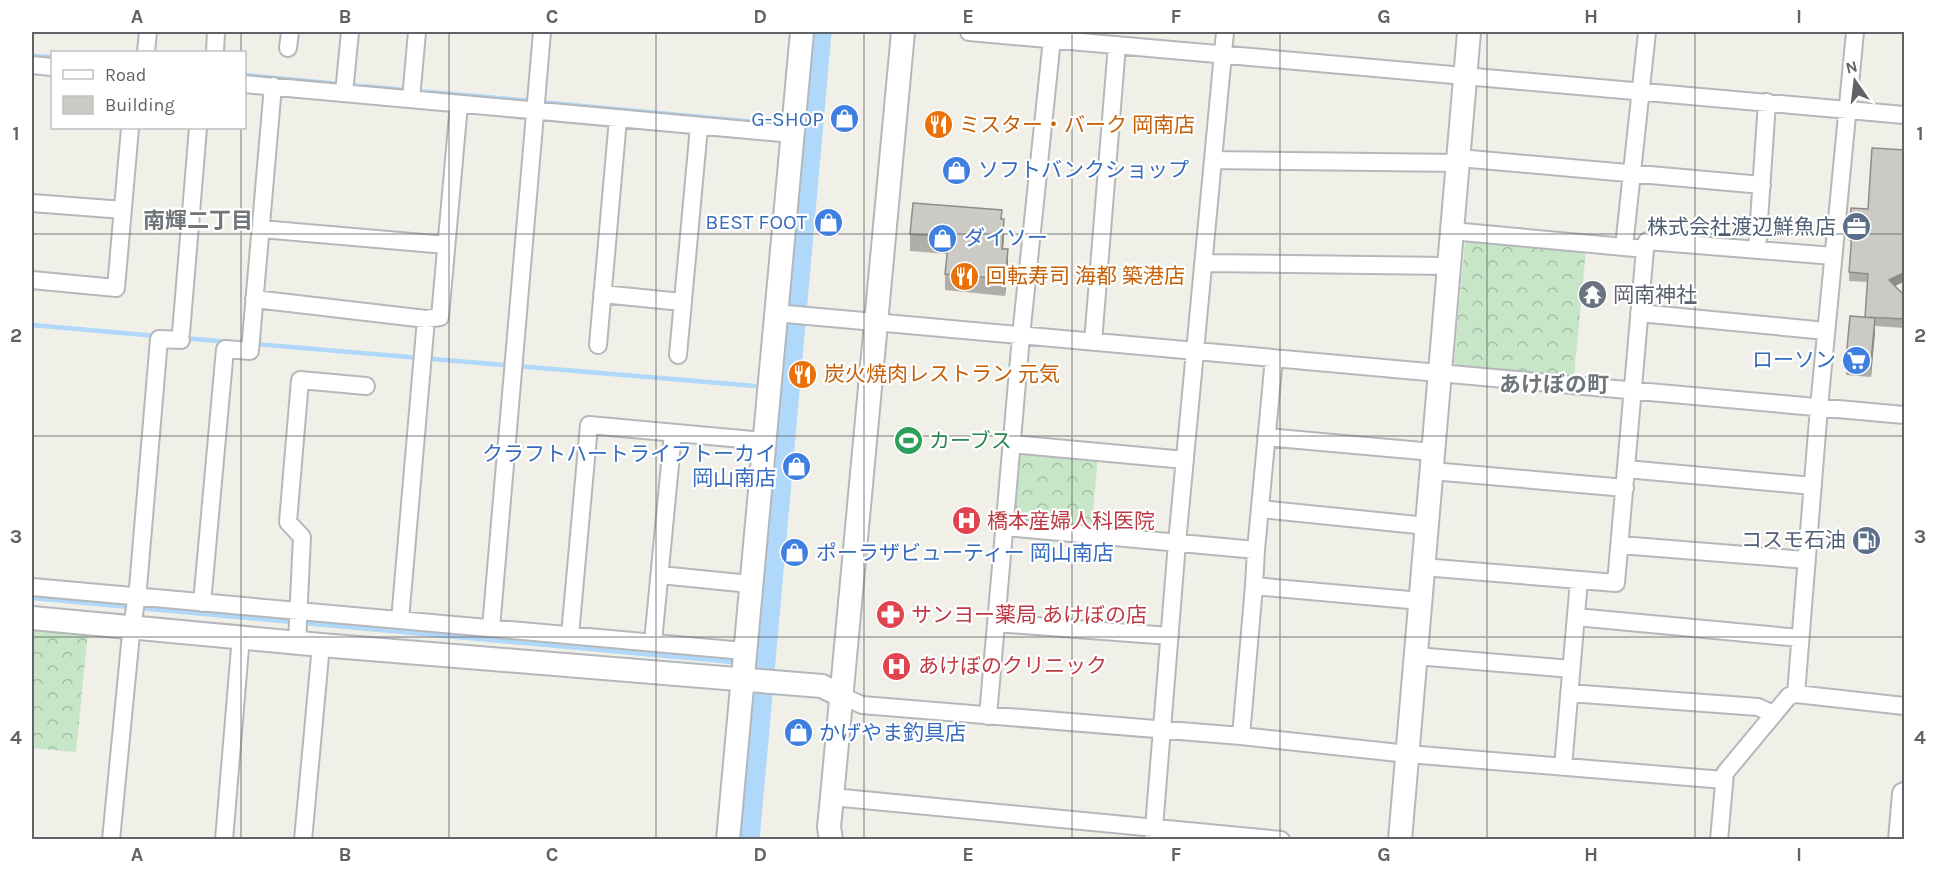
<svg xmlns="http://www.w3.org/2000/svg" width="1936" height="871" viewBox="0 0 1936 871" font-family="Karla,'Noto Sans JP',sans-serif">
<style>
.forest{fill:url(#forest-crowns)}
.lines{fill:none;stroke-linecap:round;stroke-linejoin:round}
.stream{stroke:#afd8fa;stroke-width:4.5}
.river{stroke:#afd8fa;stroke-width:27}
.street-casing{stroke:#b5b8bb;stroke-width:20}
.secondary-casing{stroke:#b4b7bb;stroke-width:26}
.street{stroke:#fff;stroke-width:16}
.secondary{stroke:#fff;stroke-width:22}
.wall{fill:#afaea9}
.shaded-wall{fill:#8f8d89}
.building{fill:#cccac4;stroke:#8f8d89;stroke-width:1.5}
.grid{fill:none;stroke:#5f6367;stroke-width:1.5;stroke-opacity:0.55}
.labels{text-anchor:middle;dominant-baseline:central;stroke-width:4.5;stroke-linejoin:round;paint-order:stroke}
.shop-label{font-size:21px;fill:#366cbe;stroke:#fff;text-anchor:end}
.food-label{font-size:21px;fill:#c56008;stroke:#fff;text-anchor:start}
.service-label{font-size:21px;fill:#4e5e75;stroke:#fff;text-anchor:end}
.worship-label{font-size:21px;fill:#5b616d;stroke:#fff;text-anchor:start}
.leisure-label{font-size:21px;fill:#27864d;stroke:#fff;text-anchor:start}
.health-label{font-size:21px;fill:#be3a42;stroke:#fff;text-anchor:start}
.neighbourhood-label{font-size:22px;font-weight:bold;fill:#707579;stroke:#fff}
.neatline{fill:none;stroke:#5f6367;stroke-width:2}
.grid-label{font-size:20px;text-anchor:middle;font-weight:bold;fill:#5f6367}
</style>
<defs>
<pattern id="forest-crowns" width="20" height="18" patternUnits="userSpaceOnUse" patternTransform="scale(1.5)"><rect width="20" height="18" fill="#c7e6c7"/><path d="M2 6a3 3 0 1 1 6 0M12 15a3 3 0 1 1 6 0" fill="none" stroke="#a5bea5"/></pattern>
</defs>
<rect width="100%" height="100%" fill="#f0efe8"/>
<path class="forest" d="M1470,238L1586,249L1574,376L1457,367L1454,362L1465,242Z
M1027,451L1098,457L1091,531L1019,525L1014,516L1019,457Z
M32,626L88,631L76,752L32,748Z"/>
<g class="lines">
<path class="stream" d="M32,56L52,57
M244,75L340,84
M349,85L532,101
M540,102L777,124
M32,325L157,336
M184,338L229,342
M255,344L755,386
M781,388H787
M32,598L130,607
M139,608L732,662
M757,664L762,665"/>
<path class="river" d="M746,840L818,32"/>
<defs>
<path id="street" d="M969,32L1904,115
M288,48L290,32
M146,52L148,32
M215,52L216,32
M32,65L52,67
M244,84L792,134
M344,93L350,32
M411,99L417,32
M1459,158L1762,185
M1213,160L1458,163
M32,203L123,210
M261,229L446,245
M1452,231L1624,247
M1645,249L1647,241L1833,256
M1757,250L1767,102
M1204,263L1449,266
M32,280L116,288L130,128
M602,294L682,302
M254,299L426,319L440,317L459,104
M775,313L1904,415
M1639,313L1826,331
M181,333L198,128
M1093,342L1117,45
M598,345L618,119
M678,355L699,127
M1266,437L1433,452
M1012,444L1185,460
M1626,469L1813,486
M1432,471L1625,488
M1260,509L1427,526
M1005,527L1256,550L1254,586L1421,601
M1620,545L1807,560
M1256,550L1274,358
M1423,567L1616,583L1645,249L1624,247L1647,32
M660,575L750,584
M32,587L744,651
M202,603L225,349L250,351L273,86
M1576,617L1800,638
M400,620L426,319
M996,623L1170,636
M491,628L542,32
M570,635L589,425L764,441
M297,642L302,537L288,522L300,380L366,386
M653,642L673,433
M1416,656L1571,669
M1569,693L1758,707L1773,714
M1796,694L1819,407L1855,32
M842,696L862,705L1241,736L1408,754L1724,780
M988,716L1021,336L1052,39
M1241,736L1254,586
M1563,767L1579,580
M832,797L1281,840
M111,840L131,634L138,588L159,339L181,340
M224,840L241,636
M303,840L321,645
M1153,840L1177,543L1225,32
M1719,840L1725,773L1789,696L1796,694L1904,706"/>
<path id="secondary" d="M32,618L321,645L822,686L842,696
M728,840L802,32
M831,840L829,827L832,797L903,32
M1400,840L1469,32
M1900,840L1904,794"/>
</defs>
<use href="#street" class="street-casing"/>
<use href="#secondary" class="secondary-casing"/>
<use href="#street" class="street"/>
<use href="#secondary" class="secondary"/>
</g>
<path class="wall" d="M1905,150V281L1895,286L1905,296V328L1875,326L1871,377L1846,375V359L1865,317L1868,282L1849,281L1851,241H1849V233L1868,209Z
M1002,219L1004,235L1003,249L1008,266L1005,296L945,290V274L947,254L910,251V234Z"/>
<path class="shaded-wall" d="M1004,219V235L1002,265V249Z
M1008,249V266L1005,296V279Z
M1905,272V281L1889,289V280Z
M1875,318V334L1871,377V361Z"/>
<path class="building" d="M1872,148L1905,150V272L1889,280L1905,296V319L1865,317L1868,274L1849,272L1852,233H1849L1851,208L1868,209Z
M913,203L1002,210L1001,219H1004L1002,249H1008L1005,279L945,274L949,237L910,234Z
M1850,316L1875,318L1871,361L1846,359Z"/>
<path class="grid" d="M241,32V52M449,32V840M656,32V840M864,32V840M1072,32V840M1280,32V840M1487,32V840M1695,32V840M241,128V840M32,234H1904M32,436H1904M32,637H1904"/>
<defs>
<symbol id="shop-disc" viewBox="-11 -11 22 22"><circle r="9.5" fill="#3f7fe0" stroke="#fff"/><path d="M-5-2.5h2.3a2.7 3.5 0 0 1 5.4 0H5L5.5 6h-11ZM-1.5-2.5h3a1.5 2.3 0 0 0-3 0Z" fill="#fff"/></symbol>
<symbol id="restaurant-disc" viewBox="-11 -11 22 22"><circle r="9.5" fill="#e8710a" stroke="#fff"/><path d="M-5-6h1v4h1v-4h1v4h1v-4h1v5L-1.5 .5V6h-2V.5L-5-1ZM5-6V6H3V1.5H1.5Q1.5-4 5-6Z" fill="#fff"/></symbol>
<symbol id="office-disc" viewBox="-11 -11 22 22"><circle r="9.5" fill="#5c6f8a" stroke="#fff"/><path d="M-6-3h4V-5.5h4V-3h4V5H-6ZM-1-4.5V-3h2v-1.5ZM-6 0V1H6V0Z" fill="#fff"/></symbol>
<symbol id="temple-disc" viewBox="-11 -11 22 22"><circle r="9.5" fill="#6b7280" stroke="#fff"/><path d="M0-6L5-2H3V0L6.5 2.5H4V6H1.5V3h-3V6H-4V2.5H-6.5L-3 0V-2H-5Z" fill="#fff"/></symbol>
<symbol id="supermarket-disc" viewBox="-11 -11 22 22"><circle r="9.5" fill="#3f7fe0" stroke="#fff"/><path d="M-6-5.5h2.5l.6 2H6L4.5 2H-2.5L-4.4-4H-6ZM-1.5 3.2a1.3 1.3 0 1 0 .1 0ZM3 3.2a1.3 1.3 0 1 0 .1 0Z" fill="#fff"/></symbol>
<symbol id="stadium-disc" viewBox="-11 -11 22 22"><circle r="9.5" fill="#2e9e5b" stroke="#fff"/><path d="M0-5a6.5 5 0 1 0 0 10a6.5 5 0 1 0 0-10ZM-3.5-1.8h7v3.6h-7Z" fill="#fff"/></symbol>
<symbol id="hospital-disc" viewBox="-11 -11 22 22"><circle r="9.5" fill="#e0444e" stroke="#fff"/><path d="M-5-5h3v3.5h4V-5h3V5h-3V1.5h-4V5h-3Z" fill="#fff"/></symbol>
<symbol id="fuel-disc" viewBox="-11 -11 22 22"><circle r="9.5" fill="#5c6f8a" stroke="#fff"/><path d="M-5.5-6h7V0h2V4h1.3V-2.5L3-4.5l.8-.8L6-3V5H2.5V1h-1V6h-7ZM-4.2-4.7v3.2H.2V-4.7Z" fill="#fff"/></symbol>
<symbol id="pharmacy-disc" viewBox="-11 -11 22 22"><circle r="9.5" fill="#e0444e" stroke="#fff"/><path d="M-2-6h4v4h4v4h-4v4h-4v-4h-4v-4h4Z" fill="#fff"/></symbol>
</defs>
<g fill-rule="evenodd">
<use href="#shop-disc" x="828" y="102" width="33" height="33"/>
<use href="#restaurant-disc" x="922" y="108" width="33" height="33"/>
<use href="#shop-disc" x="940" y="154" width="33" height="33"/>
<use href="#shop-disc" x="812" y="206" width="33" height="33"/>
<use href="#office-disc" x="1840" y="210" width="33" height="33"/>
<use href="#shop-disc" x="926" y="222" width="33" height="33"/>
<use href="#restaurant-disc" x="948" y="260" width="33" height="33"/>
<use href="#temple-disc" x="1576" y="278" width="33" height="33"/>
<use href="#supermarket-disc" x="1840" y="344" width="33" height="33"/>
<use href="#restaurant-disc" x="786" y="358" width="33" height="33"/>
<use href="#stadium-disc" x="892" y="424" width="33" height="33"/>
<use href="#shop-disc" x="780" y="450" width="33" height="33"/>
<use href="#hospital-disc" x="950" y="504" width="33" height="33"/>
<use href="#fuel-disc" x="1850" y="524" width="33" height="33"/>
<use href="#shop-disc" x="778" y="536" width="33" height="33"/>
<use href="#pharmacy-disc" x="874" y="598" width="33" height="33"/>
<use href="#hospital-disc" x="880" y="650" width="33" height="33"/>
<use href="#shop-disc" x="782" y="716" width="33" height="33"/>
</g>
<g class="labels">
<g class="shop-label">
<text x="824" y="119">G-SHOP</text>
<text x="978" y="170" text-anchor="start">ソフトバンクショップ</text>
<text x="807" y="222">BEST FOOT</text>
<text x="964" y="238" text-anchor="start">ダイソー</text>
<text x="1836" y="360">ローソン</text>
<text x="776" y="454">クラフトハートライフトーカイ<tspan x="776" dy="24">岡山南店</tspan></text>
<text x="816" y="553" text-anchor="start">ポーラザビューティー 岡山南店</text>
<text x="819" y="733" text-anchor="start">かげやま釣具店</text>
</g>
<g class="food-label">
<text x="959" y="125">ミスター・バーク 岡南店</text>
<text x="986" y="276">回転寿司 海都 築港店</text>
<text x="824" y="374">炭火焼肉レストラン 元気</text>
</g>
<g class="service-label">
<text x="1836" y="227">株式会社渡辺鮮魚店</text>
<text x="1846" y="540">コスモ石油</text>
</g>
<g class="worship-label">
<text x="1613" y="295">岡南神社</text>
</g>
<g class="leisure-label">
<text x="929" y="441">カーブス</text>
</g>
<g class="health-label">
<text x="987" y="521">橋本産婦人科医院</text>
<text x="911" y="615">サンヨー薬局 あけぼの店</text>
<text x="918" y="666">あけぼのクリニック</text>
</g>
<g class="neighbourhood-label">
<text x="198" y="221">南輝二丁目</text>
<text x="1554" y="385">あけぼの町</text>
</g>
</g>
<rect width="1936" height="871" fill="none" stroke="#ffffff" stroke-width="66"/>
<rect x="51" y="51" width="195" height="78" fill="#ffffff" stroke="#bfc1c2" stroke-width="1.5"/>
<rect x="63" y="70" width="30" height="9" fill="#ffffff" stroke="#bfc1c2" stroke-width="1.5"/>
<text x="105" y="81" font-size="18" fill="#5f6367">Road</text>
<rect x="63" y="96" width="30" height="18" fill="#cccac4" stroke="#bfc1c2" stroke-width="1.5"/>
<text x="105" y="111" font-size="18" fill="#5f6367">Building</text>
<g transform="translate(1855 81) rotate(346)" stroke="#ffffff" stroke-width="4.5" paint-order="stroke">
<path d="M0-4.5L10 22L0 15L-10 22Z" fill="#5f6367"/>
<text y="-9" font-size="16" font-weight="bold" text-anchor="middle" fill="#5f6367">N</text>
</g>
<rect x="33" y="33" width="1870" height="805" class="neatline"/>
<g class="grid-label">
<text x="137" y="23">A</text>
<text x="345" y="23">B</text>
<text x="552" y="23">C</text>
<text x="760" y="23">D</text>
<text x="968" y="23">E</text>
<text x="1176" y="23">F</text>
<text x="1384" y="23">G</text>
<text x="1591" y="23">H</text>
<text x="1799" y="23">I</text>
<text x="16" y="140">1</text>
<text x="1920" y="140">1</text>
<text x="16" y="342">2</text>
<text x="1920" y="342">2</text>
<text x="16" y="543">3</text>
<text x="1920" y="543">3</text>
<text x="16" y="744">4</text>
<text x="1920" y="744">4</text>
<text x="137" y="861">A</text>
<text x="345" y="861">B</text>
<text x="552" y="861">C</text>
<text x="760" y="861">D</text>
<text x="968" y="861">E</text>
<text x="1176" y="861">F</text>
<text x="1384" y="861">G</text>
<text x="1591" y="861">H</text>
<text x="1799" y="861">I</text>
</g>
</svg>
